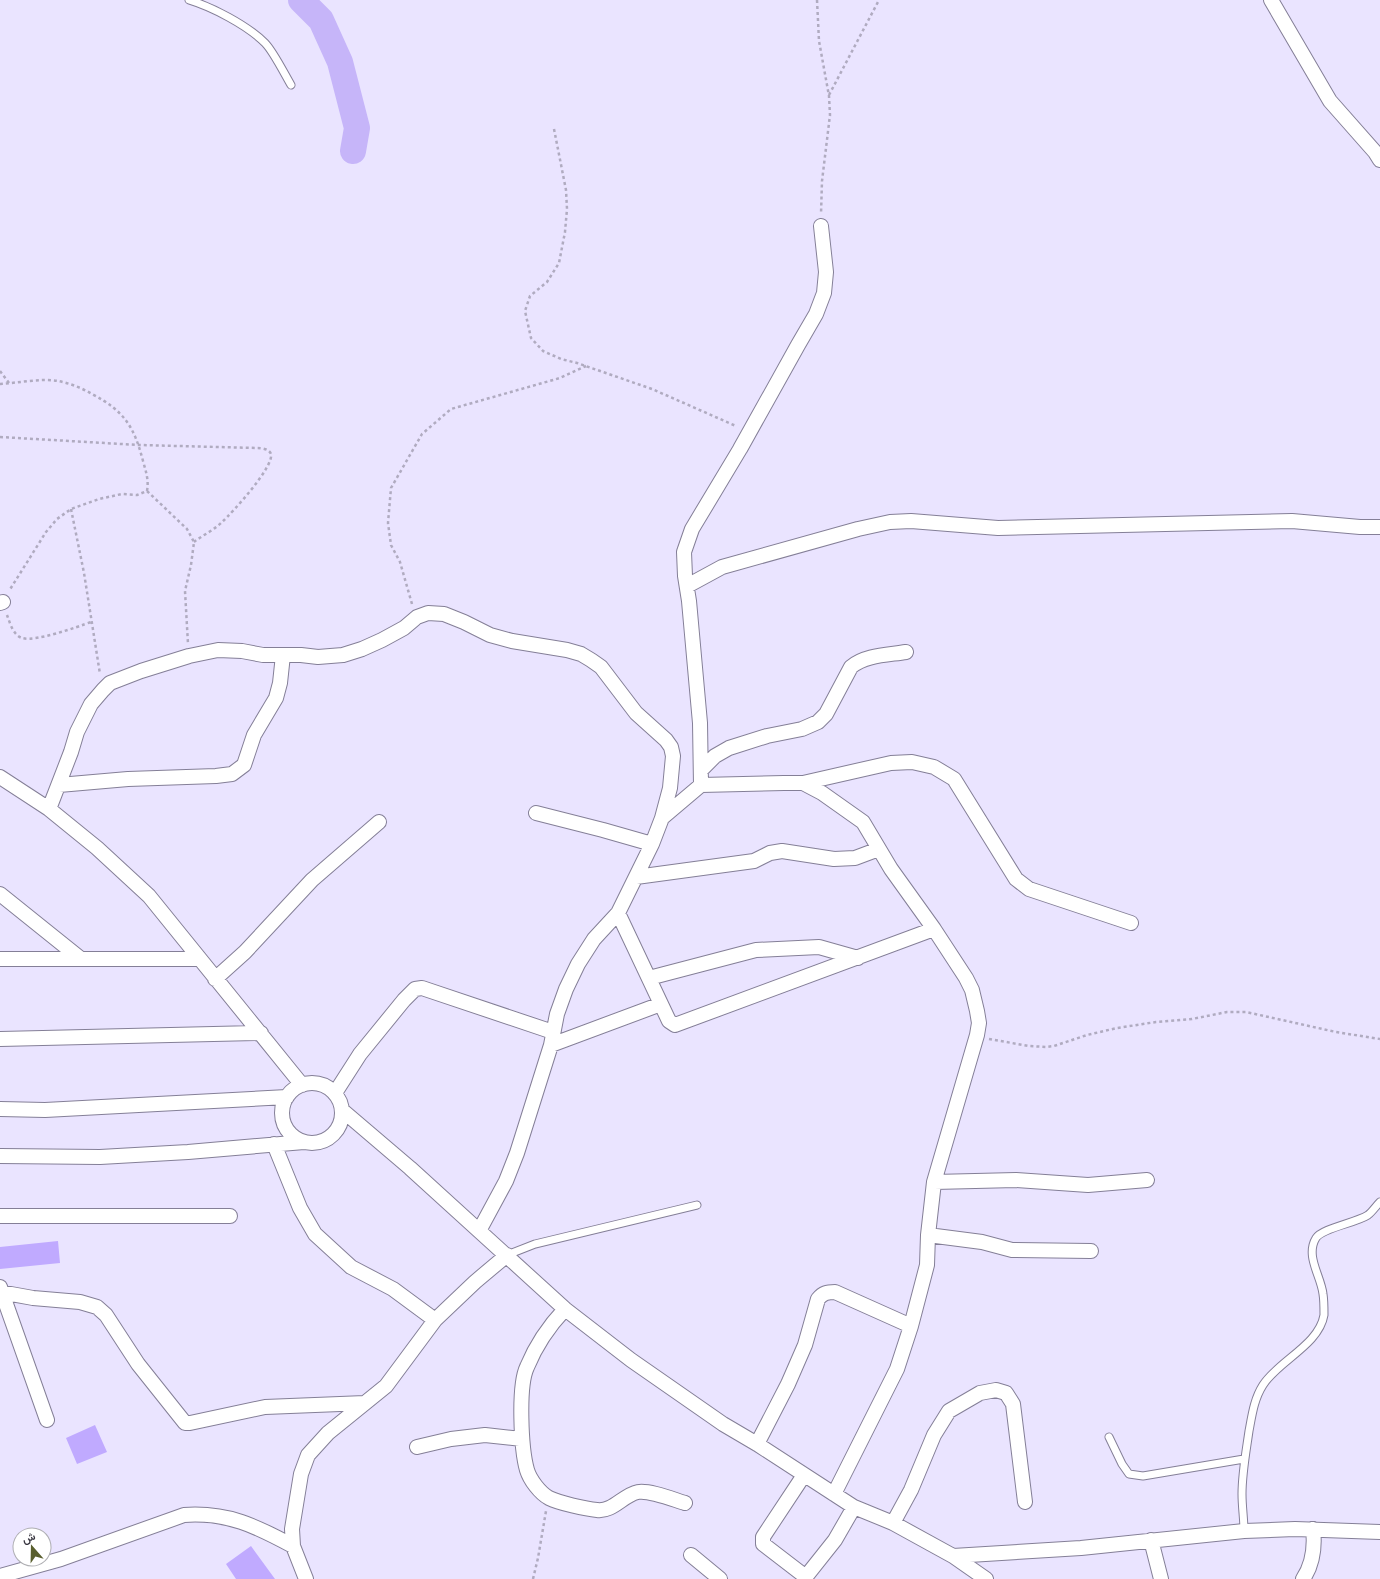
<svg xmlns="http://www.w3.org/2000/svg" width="1380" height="1579" viewBox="0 0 1380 1579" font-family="Cabin,Vazirmatn,sans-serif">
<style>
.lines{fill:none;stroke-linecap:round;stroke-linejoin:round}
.river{stroke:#c6b5f9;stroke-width:26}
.building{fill:#c0aaff}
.lane-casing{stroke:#847f97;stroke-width:9}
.street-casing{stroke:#847f97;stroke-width:16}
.path{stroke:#b0abc0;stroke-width:2.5;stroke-dasharray:3 3;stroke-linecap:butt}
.lane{stroke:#fff;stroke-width:7}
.street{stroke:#fff;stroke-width:14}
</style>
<rect width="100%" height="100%" fill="#eae4ff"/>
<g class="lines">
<path class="river" d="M301,0L321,20L340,62L357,128L353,151"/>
</g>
<path class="building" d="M58,1241L60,1263L0,1269V1247Z
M95,1425L107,1452L77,1464L66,1438Z
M251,1546L275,1579H236L226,1564Z"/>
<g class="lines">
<defs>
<path id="lane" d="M189,0C212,7 247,25 265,43C273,51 284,73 291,85
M507,1255L535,1244L697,1205
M1109,1437L1122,1464L1129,1474L1143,1476L1244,1459
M1244,1531C1244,1519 1242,1507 1242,1494C1242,1473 1246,1452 1249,1431C1252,1415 1254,1399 1263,1385C1278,1361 1319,1345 1324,1315C1324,1309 1324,1300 1323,1294C1321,1276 1305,1256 1316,1238C1322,1228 1356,1223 1368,1215C1372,1212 1376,1206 1380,1202"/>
<path id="street" d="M1271,0L1330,101L1375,152L1380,160
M687,586L722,567L858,529L890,522L911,521L998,528L1292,521L1360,527H1380
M0,603L3,602
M701,770L715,756L729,748L767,736L802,729L818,722L826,714L851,667C865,655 888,655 906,652
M0,777L49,809L97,848L149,896L302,1085
M803,783L891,763L912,762L934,767L954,779L1016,879L1029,889L1131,923
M59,785L128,779L216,776L232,774L244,765L254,735L276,698L280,683L283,655
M701,785L700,723L689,601L685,576L684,552L692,529L740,449L798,345L816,314L824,293L826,272L821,226
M49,809L71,752L77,732L91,704L103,690L110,683L141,671L189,656L218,650L242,651L263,655H301L318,657L343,655L362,649L382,640L404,628L417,617L428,613L444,614L464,622L490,635L512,641L567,650L581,654L591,660L601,667L636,713L666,740L671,747L673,756L670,788L662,818L652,844L618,913L594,939L578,964L566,989L557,1014L551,1045L517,1153L506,1181L479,1231
M536,813L603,830L652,844
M662,818L701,785L784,783H803L822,793L863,822L891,869L934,929L966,978L972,990L977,1011L979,1023L977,1035L934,1182L928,1235L927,1265L911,1326L897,1369L834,1494
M636,877L754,861L770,853L782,851L834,859L855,858L879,849
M0,894L81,959
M618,913L669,1021L675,1025L934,929
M0,959H200
M649,978L756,950L819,947L858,958
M215,979L245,952L312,880L379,822
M0,1039L261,1033
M551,1045L661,1004
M282 1113a30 30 0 1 1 60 0a30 30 0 1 1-60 0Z
M335,1093L360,1054L404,1000L415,989L422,988L553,1032
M0,1109L45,1110L287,1097
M342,1110L410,1168L565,1309L631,1360L723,1424L757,1444L854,1507L893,1523L953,1556L986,1579
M274,1144L300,1208L315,1234L351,1267L393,1289L435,1320
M0,1156L100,1157L188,1152L304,1142
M934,1182L1016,1180L1088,1185L1147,1180
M0,1216H230
M928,1235L982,1242L1012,1250L1091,1251
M0,1287L47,1420
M0,1292L33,1298L80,1302L97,1307L106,1315L138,1364L185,1423H190L265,1407L365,1403
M565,1309C549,1326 536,1345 527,1367C518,1386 521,1449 527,1470C530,1480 540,1493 549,1498C559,1503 586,1509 597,1510C613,1512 623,1495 638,1492C649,1490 672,1499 685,1503
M757,1444L788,1384L805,1345L818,1299C823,1293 827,1292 835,1292L911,1326
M417,1447L451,1439L485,1435L522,1439
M804,1475L763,1537V1544L806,1577
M893,1523L911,1490L934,1435L949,1411L980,1393L996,1390L1006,1393L1013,1404L1025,1502
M1151,1540L1161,1579
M691,1555L720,1579
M953,1556L1081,1548L1244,1531L1295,1529L1380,1532
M0,1576L61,1559L184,1515C228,1512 256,1526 293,1546
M306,1579L293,1546L292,1529L301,1474L308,1455L328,1433L386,1386L435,1320L475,1282L507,1255
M804,1579L835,1540L854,1507
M1303,1579C1313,1564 1315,1546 1313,1529"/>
</defs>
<use href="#lane" class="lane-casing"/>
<use href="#street" class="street-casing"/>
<path class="path" d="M817,0L819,41L829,96L830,115L822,181L821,214
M829,95L879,0
M554,129L566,190L567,209L565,232L559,263L547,282L530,296L525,311L531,338L543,351L561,359L577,363L652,389L736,426
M0,371L9,383
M0,384C18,383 40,378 58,381C69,383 82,388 92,394C124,411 134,426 143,461C146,472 149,480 147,491L137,495L122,494L99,499L71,509L57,519L46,532L9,591
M0,437L139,445L257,448C262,448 269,449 271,454C274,467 232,513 222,522C214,530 203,535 194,542
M147,491L187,529L194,542L191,565L185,591L188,644
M71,509L84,573L100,674
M412,604L400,562L391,545L388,523L391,488L422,434L451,409L560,378L586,366
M7,615C10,623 13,635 22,638C36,642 77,627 91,622
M989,1039L1029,1046L1046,1047L1054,1046L1087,1035L1117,1028L1156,1022L1192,1019L1227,1012H1246L1336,1032L1380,1039
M533,1579L538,1558L546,1511"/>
<use href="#lane" class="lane"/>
<use href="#street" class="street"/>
</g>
<g transform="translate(32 1547) rotate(340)"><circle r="19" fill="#ffffff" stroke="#afafb3"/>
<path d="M0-3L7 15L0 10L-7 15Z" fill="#585e2d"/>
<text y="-6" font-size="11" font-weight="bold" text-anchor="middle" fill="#383640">ش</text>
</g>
</svg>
